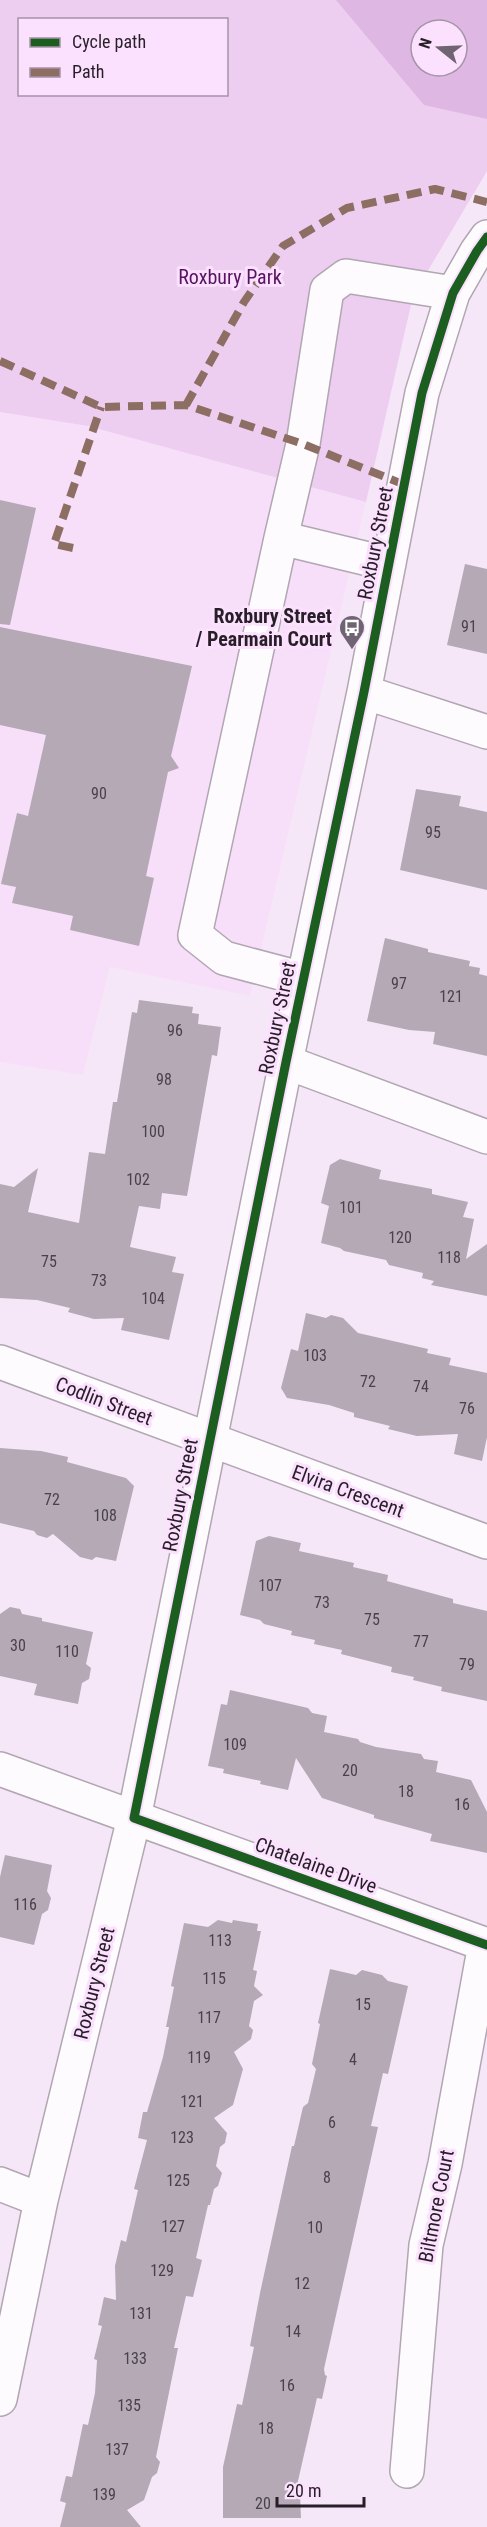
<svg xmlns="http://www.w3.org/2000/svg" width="487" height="2527" viewBox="0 0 487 2527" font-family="'Roboto Condensed',sans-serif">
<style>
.built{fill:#f7dffa}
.green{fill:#edcef1;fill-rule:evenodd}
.forest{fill:#deb8e3;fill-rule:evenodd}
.building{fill:#b4a9b5}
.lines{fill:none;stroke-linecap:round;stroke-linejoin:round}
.minor-casing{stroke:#b1a6b2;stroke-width:36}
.minor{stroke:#fefbfe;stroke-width:33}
.quiet{stroke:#8d6e63;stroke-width:8;stroke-dasharray:15 8;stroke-linecap:butt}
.cycleway-casing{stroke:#fbe1fe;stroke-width:13}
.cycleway{stroke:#1b5e20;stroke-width:9}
.labels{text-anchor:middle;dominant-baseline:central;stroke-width:6;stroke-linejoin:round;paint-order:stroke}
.number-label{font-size:16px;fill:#4a414b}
.park-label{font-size:20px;fill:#581362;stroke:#fbe1fe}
.street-label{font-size:20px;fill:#271e28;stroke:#fbe1fe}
.poi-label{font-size:20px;font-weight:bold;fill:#271e28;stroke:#fbe1fe;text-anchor:end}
</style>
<rect width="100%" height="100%" fill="#f6e7f8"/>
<path class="built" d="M0,412L88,426L366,502L250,996L110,967L83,1075L0,1062Z"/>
<path class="green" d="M0,0H487V171L413,296L366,502L88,426L0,412ZM20,20H226V94H20ZM421,30H457V66H421Z"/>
<path class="forest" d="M336,0H487V119L424,105ZM421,30H457V66H421Z"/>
<path class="building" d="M0,500L36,508L10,625L0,624Z
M465,564L487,569V654L447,645Z
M0,627L192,666L171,756L179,768L168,772L146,876L154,878L139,946L70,930L73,916L12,903L16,887L1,884L17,813L28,816L46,735L0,725Z
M416,789L461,796L459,806L487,812V890L400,870Z
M385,938L428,949V952L470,961L469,966L480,968L479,974L487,976V1056L433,1044L435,1032L409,1030L367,1021Z
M139,1000L193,1007L192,1013L199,1014L198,1024L221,1027L217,1056L212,1055L187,1196L162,1193L160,1209L139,1206L130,1247L176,1257L172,1272L184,1274L169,1340L121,1330L124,1318L94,1319L68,1312L70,1308L37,1300L0,1298V1184L14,1187L38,1168L28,1212L79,1223L89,1152L105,1154L113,1102H117L132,1012L137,1013Z
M340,1159L381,1170L379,1179L432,1189V1194L468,1202L463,1217L474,1219L466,1259L487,1244V1296L431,1285L434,1281L422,1278L423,1273L389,1265L386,1260L344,1251L340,1248L321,1243L329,1206L321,1203L330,1165Z
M306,1313L326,1318L331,1315L343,1318L358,1333L428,1349L427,1353L451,1358L449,1365L487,1373V1437L482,1461L454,1454L458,1434L417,1436L388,1429L390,1426L354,1417V1413L329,1405L287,1398L281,1388L291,1349L298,1351Z
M0,1448L41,1451L68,1457L67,1462L126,1478L134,1486L116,1561L96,1557L92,1560L80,1557L53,1534L47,1538L37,1535L34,1531L0,1523Z
M269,1536L301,1543L299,1551L354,1563L353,1567L388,1575L387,1581L453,1599V1603L487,1611V1701L441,1691L442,1687L413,1680L414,1677L391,1672L392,1667L341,1654L342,1650L314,1644L315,1640L291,1635L292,1631L264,1624L260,1620L240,1615L256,1541Z
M10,1607L20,1609L22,1614L42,1618V1621L93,1632L86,1664L91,1668L89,1679L82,1683L78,1704L34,1695L37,1684L0,1676V1614Z
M230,1690L308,1708L312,1713L327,1716L324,1732L358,1739L360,1742L376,1747L421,1754L424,1759L438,1761L436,1772L471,1780L487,1812V1853L430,1841L432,1834L374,1818V1815L322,1798L296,1758L288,1790L260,1784L261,1781L223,1773L224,1769L208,1766L221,1704L227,1705Z
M5,1855L52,1865L47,1891L51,1898L48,1910L42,1914L34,1945L0,1937V1877Z
M218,1920L232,1923L233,1920L258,1924L257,1931H261L253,1970L257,1971L254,1986L263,1995L254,2001L249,2026L253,2030L251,2039L234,2052L243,2069L233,2105L214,2118L227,2133L225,2143L220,2147L216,2166L222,2173L218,2186L214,2189L210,2205H208L196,2258L202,2260L193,2297L186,2296L174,2348H178L156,2457L160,2462L157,2473L152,2477L144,2500L127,2510L141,2527H60L66,2503L60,2501L66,2476L72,2477L83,2424L88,2425L95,2393L97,2360L94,2359L102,2326L98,2325L104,2297L116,2300L115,2266L121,2240L126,2242L138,2190L134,2189L147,2140L138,2138L143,2112H147L163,2057L169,2027H166L174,1987L171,1986L184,1923L208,1927Z
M330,1969L356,1975L362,1970L382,1975L388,1981L408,1986L388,2074L383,2073L371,2126L378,2127L324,2369L325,2375L327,2376L322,2399L317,2398L295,2494H300L301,2518H223V2467L237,2404L242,2405L254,2347L250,2346L260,2293L292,2146H294L303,2107L308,2103L316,2069L312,2064L320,2024L318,2023Z"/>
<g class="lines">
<defs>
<path id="minor" d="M281,538L303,444L327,290L346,276L453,293
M364,692L487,732
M303,979L224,958L195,935L281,538L389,564
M286,1062L487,1137
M0,1362L487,1542
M0,1769L487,1945
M0,2184L41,2200
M0,2399L41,2200L134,1818L286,1062L364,692L422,393L453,293L477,251L487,237
M407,2471L426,2245L445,2164L485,1944"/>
</defs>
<use href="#minor" class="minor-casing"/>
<use href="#minor" class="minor"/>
<path class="quiet" d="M0,361L101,407L186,405L303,444L405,485
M186,405L244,302L283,246L347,208L435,189L487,202
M73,548L54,544L101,407"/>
<defs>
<path id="cycleway" d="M487,237L477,251L453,293L422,393L364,692L286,1062L134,1818L487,1945"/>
</defs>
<use href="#cycleway" class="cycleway-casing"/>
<use href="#cycleway" class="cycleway"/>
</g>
<defs>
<symbol id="bus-pin" viewBox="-11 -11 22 30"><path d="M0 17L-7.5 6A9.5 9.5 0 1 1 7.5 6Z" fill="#6f6471" stroke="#fbe1fe"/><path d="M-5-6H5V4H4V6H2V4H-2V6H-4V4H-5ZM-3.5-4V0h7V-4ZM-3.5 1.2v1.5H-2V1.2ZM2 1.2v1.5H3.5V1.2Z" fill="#fff"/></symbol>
</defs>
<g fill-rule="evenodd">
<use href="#bus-pin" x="337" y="613" width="30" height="40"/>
</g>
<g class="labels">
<g class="number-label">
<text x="469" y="626">91</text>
<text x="99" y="793">90</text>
<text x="433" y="832">95</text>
<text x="399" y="983">97</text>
<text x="451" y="996">121</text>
<text x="175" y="1030">96</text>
<text x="164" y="1079">98</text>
<text x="153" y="1131">100</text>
<text x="138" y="1179">102</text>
<text x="351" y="1207">101</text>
<text x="400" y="1237">120</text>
<text x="449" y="1257">118</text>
<text x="49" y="1261">75</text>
<text x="99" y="1280">73</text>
<text x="153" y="1298">104</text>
<text x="315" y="1355">103</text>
<text x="368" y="1381">72</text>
<text x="421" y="1386">74</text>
<text x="467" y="1408">76</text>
<text x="52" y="1499">72</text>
<text x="105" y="1515">108</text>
<text x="270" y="1585">107</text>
<text x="322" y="1602">73</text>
<text x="372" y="1619">75</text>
<text x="421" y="1641">77</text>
<text x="18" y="1645">30</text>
<text x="67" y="1651">110</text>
<text x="467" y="1664">79</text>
<text x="235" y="1744">109</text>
<text x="350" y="1770">20</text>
<text x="406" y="1791">18</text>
<text x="462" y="1804">16</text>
<text x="25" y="1904">116</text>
<text x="220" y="1940">113</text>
<text x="214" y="1978">115</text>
<text x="363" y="2004">15</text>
<text x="209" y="2017">117</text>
<text x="199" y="2057">119</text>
<text x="353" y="2059">4</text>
<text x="192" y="2101">121</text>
<text x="332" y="2122">6</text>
<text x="182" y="2137">123</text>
<text x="327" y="2177">8</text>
<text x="178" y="2180">125</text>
<text x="173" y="2226">127</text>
<text x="315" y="2227">10</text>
<text x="162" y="2270">129</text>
<text x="302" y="2283">12</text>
<text x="141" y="2313">131</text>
<text x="293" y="2331">14</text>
<text x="135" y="2358">133</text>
<text x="287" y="2385">16</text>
<text x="129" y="2405">135</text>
<text x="266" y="2428">18</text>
<text x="117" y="2449">137</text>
<text x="104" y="2494">139</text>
<text x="263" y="2503">20</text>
</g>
<g class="park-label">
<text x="230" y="277">Roxbury Park</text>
</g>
<g class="street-label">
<text transform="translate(375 543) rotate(-79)">Roxbury Street</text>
<text transform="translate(277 1018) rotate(-78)">Roxbury Street</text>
<text transform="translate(104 1401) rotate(21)">Codlin Street</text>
<text transform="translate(348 1491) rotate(20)">Elvira Crescent</text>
<text transform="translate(180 1495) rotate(-79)">Roxbury Street</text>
<text transform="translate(316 1865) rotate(20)">Chatelaine Drive</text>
<text transform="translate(94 1983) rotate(-76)">Roxbury Street</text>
<text transform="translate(436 2206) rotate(-79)">Biltmore Court</text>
</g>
<g class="poi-label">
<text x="332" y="616">Roxbury Street<tspan x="332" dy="23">/ Pearmain Court</tspan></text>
</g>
</g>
<rect x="18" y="18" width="210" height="78" fill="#fbe1fe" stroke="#a693a8" stroke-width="1.5"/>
<rect x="30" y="38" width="30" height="9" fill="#1b5e20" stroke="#a693a8" stroke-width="1.5"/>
<text x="72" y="48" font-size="18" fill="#271e28">Cycle path</text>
<rect x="30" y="68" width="30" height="9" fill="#8d6e63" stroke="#a693a8" stroke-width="1.5"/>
<text x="72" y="78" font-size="18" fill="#271e28">Path</text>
<g transform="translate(439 48) rotate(288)"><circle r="28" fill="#fbe1fe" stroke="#a693a8" stroke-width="1.5"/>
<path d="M0-4.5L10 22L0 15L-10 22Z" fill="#6f6471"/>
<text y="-9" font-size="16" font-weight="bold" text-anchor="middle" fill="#271e28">N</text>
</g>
<path d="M277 2497v9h87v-9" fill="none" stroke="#271e28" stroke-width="3"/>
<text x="286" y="2497" font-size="18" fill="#271e28" stroke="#fbe1fe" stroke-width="4.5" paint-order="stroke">20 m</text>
</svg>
